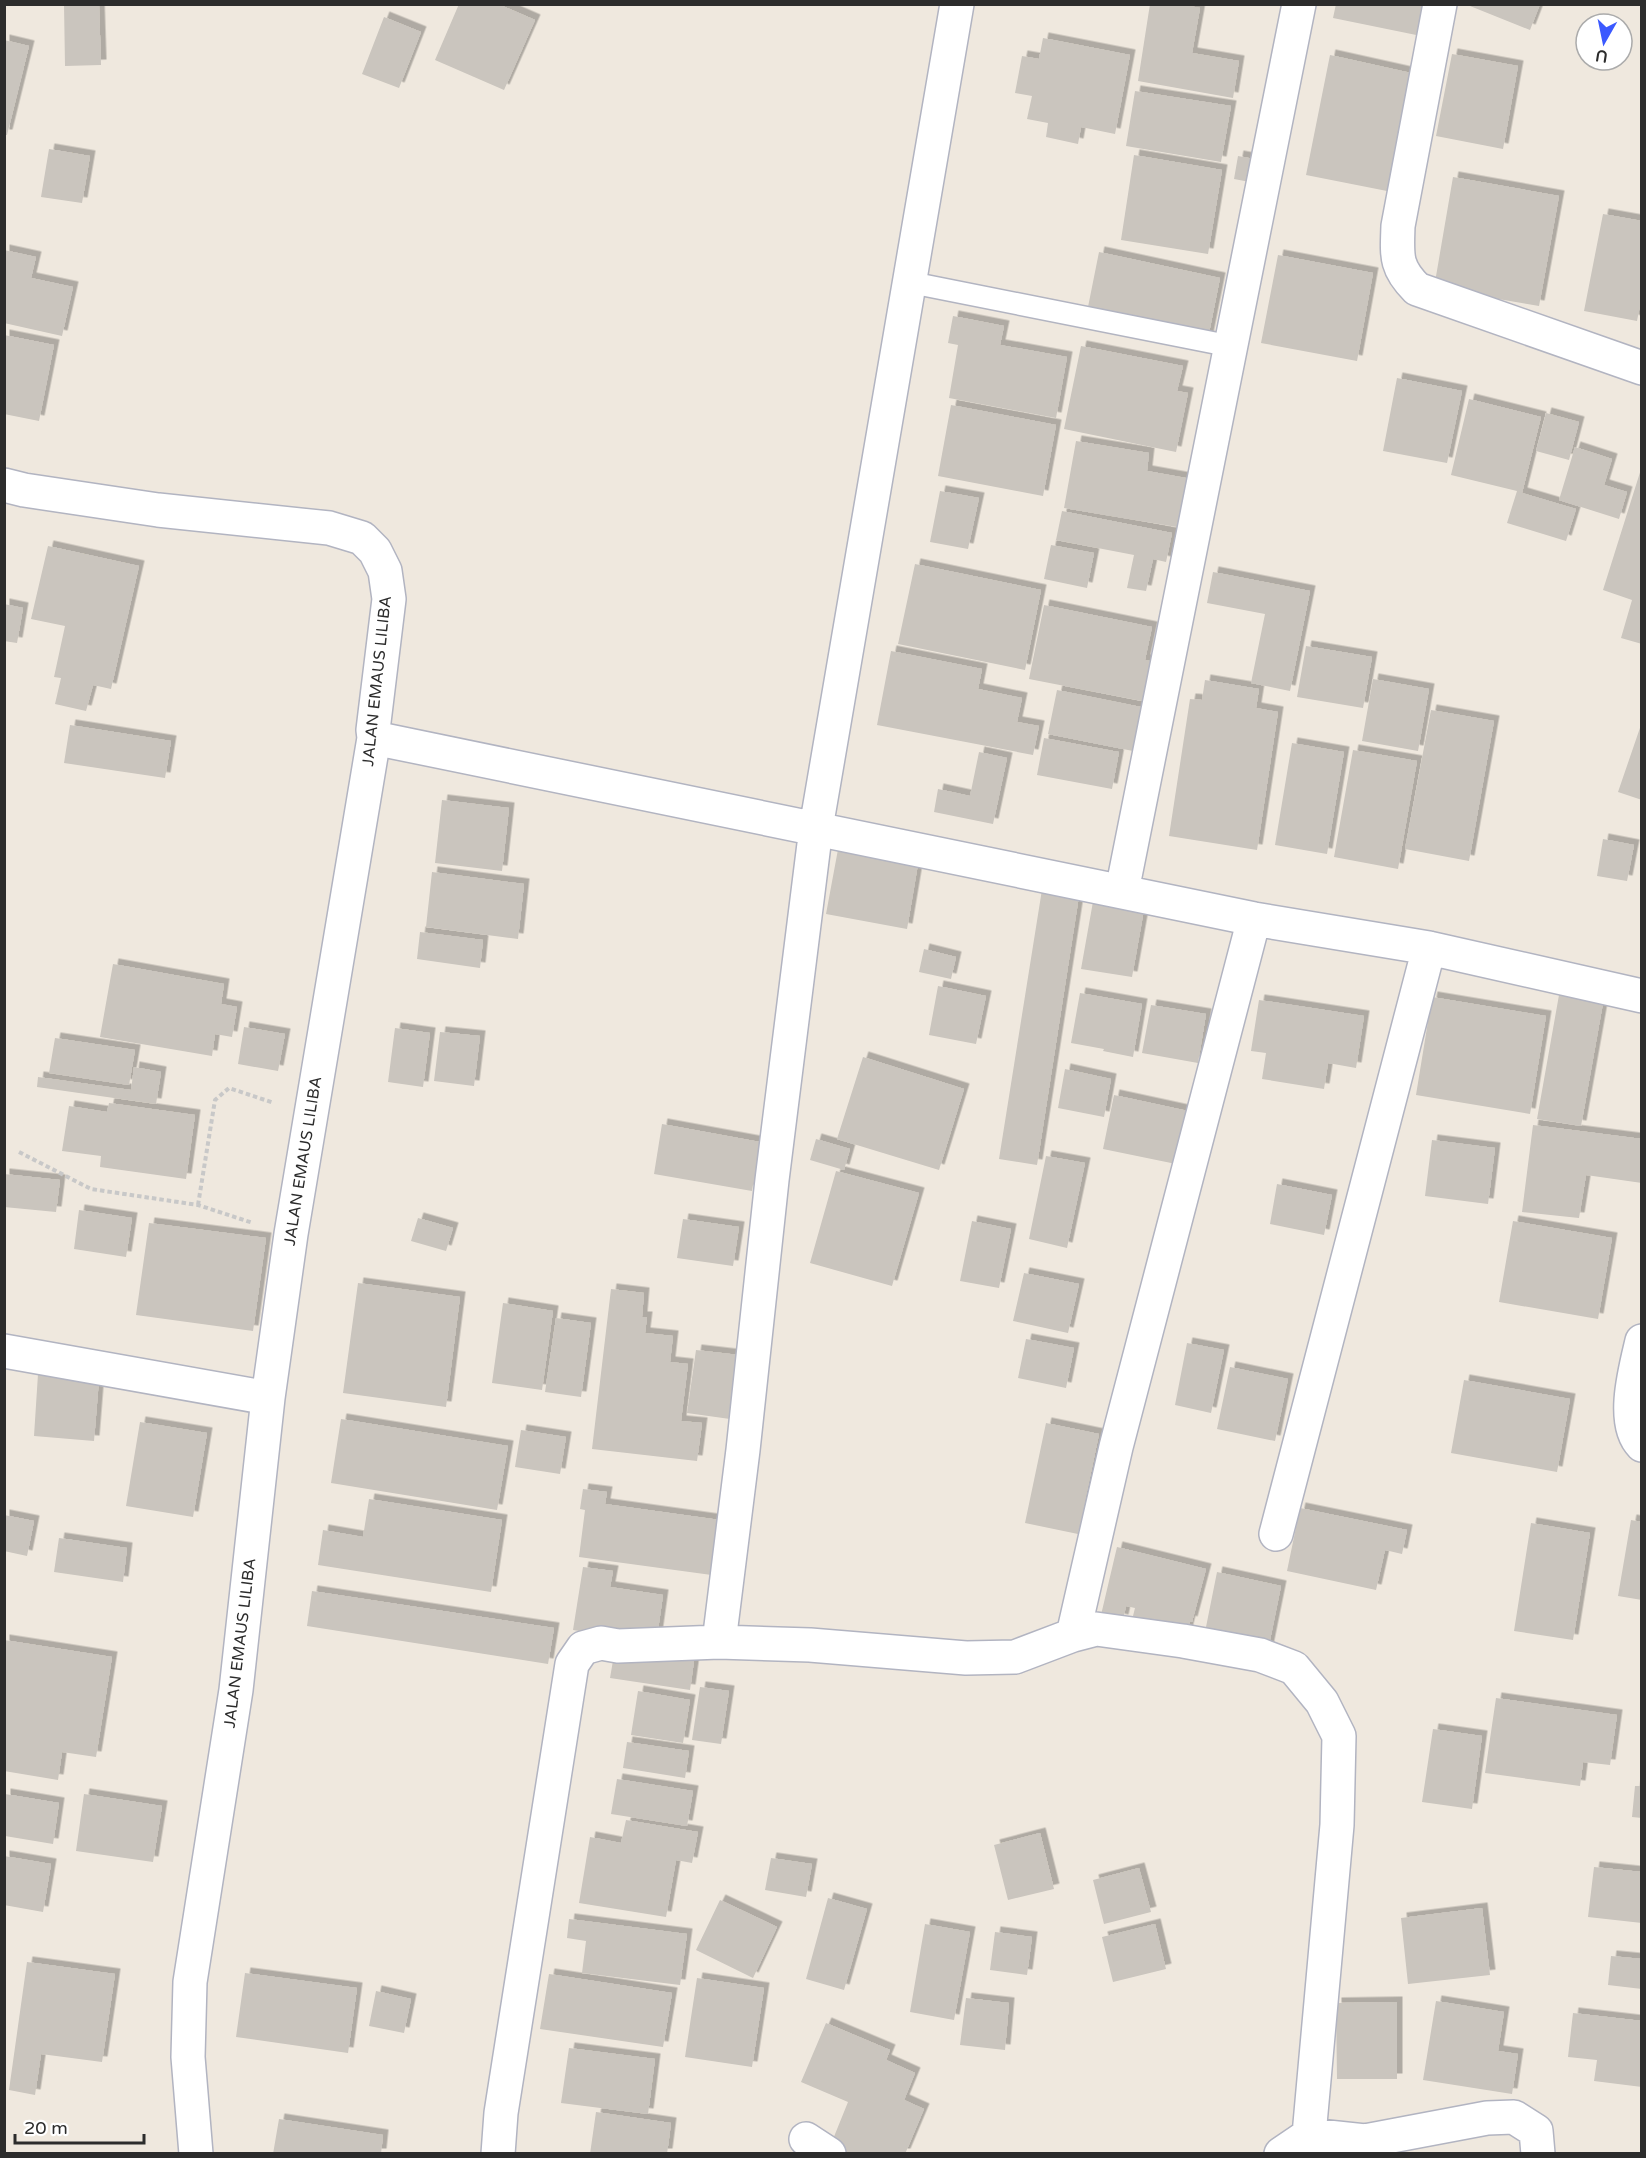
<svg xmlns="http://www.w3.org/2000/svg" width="1646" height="2158" viewBox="0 0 1646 2158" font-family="'Varela Round',sans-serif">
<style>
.building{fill:#cac5be;filter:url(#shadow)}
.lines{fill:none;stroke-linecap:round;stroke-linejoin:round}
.lane-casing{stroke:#b2b4c1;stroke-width:24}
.street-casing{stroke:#b2b4c1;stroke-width:36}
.path{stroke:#c8c8c8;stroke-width:4;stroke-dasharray:4.5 3;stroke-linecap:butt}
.lane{stroke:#fff;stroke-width:21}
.street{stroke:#fff;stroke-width:33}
.labels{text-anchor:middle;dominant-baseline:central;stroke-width:4.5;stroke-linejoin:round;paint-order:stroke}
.street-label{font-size:16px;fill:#2c2c2c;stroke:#fff}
</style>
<defs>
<filter id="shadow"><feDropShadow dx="5.5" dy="-5.5" stdDeviation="0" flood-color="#0004"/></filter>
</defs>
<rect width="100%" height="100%" fill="#efe8de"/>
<path class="building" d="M64,4H99L101,65L65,66Z
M459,4H498L535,20L504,90L435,60Z
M1150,4H1179L1200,8L1192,53L1239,61L1233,98L1138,81Z
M1336,4H1433L1426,37L1333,18Z
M1465,4H1540L1530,30Z
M384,17L421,32L399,88L362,74Z
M1043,38L1130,55L1115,134L1081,127L1078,144L1046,137L1048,123L1027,119L1032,96L1015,93L1022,56L1039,59Z
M4,40L29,46L7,135H4Z
M1452,54L1518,66L1503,149L1436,136Z
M1330,55L1411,73L1387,191L1306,175Z
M1135,91L1231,106L1221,162L1126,146Z
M49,149L90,156L82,203L41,197Z
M1134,155L1222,170L1208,254L1121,240Z
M1238,156L1254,159L1250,182L1234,179Z
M1453,177L1559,196L1539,306L1434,288Z
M1603,214L1642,221V295L1637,321L1584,311Z
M4,250L36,257L31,278L73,287L62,336L4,323Z
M1099,252L1220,278L1208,338L1087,312Z
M1278,255L1373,273L1357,361L1261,343Z
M953,316L1004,326L1000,345L1067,357L1056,418L949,398L958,345L948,343Z
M4,335L54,345L39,421L4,414Z
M1081,346L1183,366L1177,391L1188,393L1176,452L1064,429Z
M1397,378L1462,391L1447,463L1383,451Z
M1469,399L1541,417L1522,493L1576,509L1566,541L1507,523L1517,491L1451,475Z
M951,405L1056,425L1043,496L938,476Z
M1546,413L1579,422L1569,460L1536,451Z
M1076,441L1149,453L1147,471L1186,478L1177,527L1064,508Z
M1575,447L1612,459L1604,485L1627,492L1619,519L1559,500Z
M1642,466V644L1621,638L1632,600L1603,590Z
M940,491L979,498L968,549L930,542Z
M1062,511L1172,533L1166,562L1153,559L1146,591L1127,588L1134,555L1056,540Z
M1051,545L1094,553L1087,588L1044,579Z
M48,546L139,566L111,689L93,685L86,711L55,704L61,678L54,677L65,626L31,619Z
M915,564L1041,590L1025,670L898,644Z
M1213,572L1310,591L1290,691L1251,683L1265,614L1207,603Z
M4,604L23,608L17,643L4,641Z
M1044,605L1152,627L1145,660L1155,662L1147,702L1029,679Z
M1306,646L1372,657L1363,708L1297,697Z
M891,651L982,669L978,689L1022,698L1017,722L1039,726L1033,755L877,725Z
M1373,679L1429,689L1418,751L1362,741Z
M1205,680L1259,689L1256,708L1278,712L1257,850L1169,836L1190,699L1202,700Z
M1057,690L1146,708L1138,752L1048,734Z
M1431,710L1494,721L1469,861L1405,849Z
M1642,722V800L1618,792Z
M70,725L171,741L165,778L64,763Z
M1044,738L1119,752L1112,789L1037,775Z
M1292,743L1344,752L1327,854L1275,845Z
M1353,750L1417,761L1398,869L1334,857Z
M979,752L1007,758L993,824L934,812L938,789L970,796Z
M442,800L509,808L502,871L435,863Z
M1603,839L1634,845L1627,881L1597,876Z
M839,844L919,858L907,929L826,914Z
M432,872L524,884L518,939L426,927Z
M1044,877L1081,883L1037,1165L999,1159Z
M1094,896L1145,904L1132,977L1081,969Z
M420,932L483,940L480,968L417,959Z
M924,949L956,957L951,979L919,972Z
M113,964L224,984L221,1004L237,1007L232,1037L215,1034L212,1056L100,1037Z
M938,986L986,996L976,1044L929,1035Z
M1080,993L1142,1004L1133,1057L1103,1051L1104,1049L1071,1043Z
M1559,995L1603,1003L1581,1126L1537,1119Z
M1432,997L1546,1016L1530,1114L1416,1095Z
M1259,1000L1364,1016L1356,1068L1328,1063L1324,1089L1262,1079L1266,1053L1251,1051Z
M1151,1005L1206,1014L1198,1063L1142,1053Z
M244,1027L285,1034L278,1071L238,1064Z
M395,1028L430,1033L423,1087L388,1082Z
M440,1032L480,1036L474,1086L434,1081Z
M55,1038L135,1050L129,1085L49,1073Z
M863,1057L964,1089L939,1170L837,1139Z
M134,1067L161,1072L156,1104L37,1087L38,1077L131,1090Z
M1065,1069L1111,1079L1104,1117L1058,1108Z
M1114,1095L1188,1111L1176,1164L1103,1149Z
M109,1103L195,1115L186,1179L100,1167L101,1156L62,1151L69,1106L107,1112Z
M662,1124L760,1142L752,1191L654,1174Z
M1533,1125L1642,1139V1183L1586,1175L1579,1218L1522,1212Z
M816,1139L850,1149L844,1170L810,1160Z
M1432,1140L1495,1148L1488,1204L1425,1196Z
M1046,1156L1085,1163L1067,1248L1029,1239Z
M836,1171L919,1193L892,1286L810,1263Z
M4,1174L60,1180L56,1212L4,1207Z
M1277,1184L1332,1195L1324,1235L1270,1224Z
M79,1210L132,1218L126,1257L74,1249Z
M418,1218L453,1228L446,1251L411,1241Z
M683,1219L739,1227L733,1266L677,1258Z
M972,1221L1011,1229L999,1288L960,1281Z
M1513,1221L1612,1238L1598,1319L1499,1302Z
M149,1223L266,1238L253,1331L136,1315Z
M1024,1273L1079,1284L1068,1333L1013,1321Z
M358,1283L460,1297L446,1407L343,1393Z
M611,1289L644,1293L642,1317H647L645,1333L673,1336L670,1362L688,1364L681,1421L702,1423L697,1461L592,1449Z
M503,1303L553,1311L542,1390L492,1383Z
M556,1318L591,1323L581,1397L545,1392Z
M1026,1339L1074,1348L1066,1388L1018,1378Z
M1187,1343L1224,1350L1211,1413L1175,1405Z
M696,1350L739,1355L730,1419L687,1413Z
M1230,1367L1288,1379L1275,1441L1217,1429Z
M38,1374L99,1379L94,1441L34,1436Z
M1464,1380L1570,1399L1557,1472L1451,1453Z
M341,1419L508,1446L497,1510L331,1483Z
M140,1422L207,1433L193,1517L126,1506Z
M1046,1423L1099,1434L1078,1534L1025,1523Z
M521,1430L566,1437L560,1474L515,1467Z
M583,1489L607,1492L605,1504L727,1521L719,1576L579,1557L585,1510L580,1509Z
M369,1499L502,1520L491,1592L318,1565L323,1530L363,1537Z
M1300,1508L1407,1530L1402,1554L1385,1550L1376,1590L1287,1571Z
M4,1515L34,1521L27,1556L4,1551Z
M1631,1520L1642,1522V1600L1618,1596Z
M1531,1523L1590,1533L1573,1640L1514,1631Z
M59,1538L127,1548L123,1582L54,1572Z
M1117,1547L1206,1569L1192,1622L1190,1621L1186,1637L1131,1624L1135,1608L1126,1606L1123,1620L1101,1615Z
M583,1567L613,1571L610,1587L663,1595L657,1637L603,1635L573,1630Z
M1217,1572L1281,1586L1267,1655L1203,1642Z
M312,1591L554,1628L548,1664L307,1626Z
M4,1640L112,1657L96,1757L62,1752L58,1780L4,1771Z
M615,1649L694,1661L690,1690L610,1678Z
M700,1687L729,1691L721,1744L692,1740Z
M638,1691L690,1700L683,1743L631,1735Z
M1496,1698L1617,1715L1610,1765L1583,1762L1580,1786L1485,1773Z
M1433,1729L1482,1736L1472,1809L1422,1802Z
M627,1742L689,1751L685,1778L623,1768Z
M617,1779L693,1791L687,1826L611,1814Z
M1635,1786H1642V1818L1632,1817Z
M5,1794L59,1803L53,1844L5,1836Z
M84,1794L162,1806L153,1862L76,1851Z
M626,1820L698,1832L692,1863L676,1860L666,1917L579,1903L590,1837L621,1843Z
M1040,1833L1054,1889L1008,1900L994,1845Z
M4,1856L51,1864L43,1912L4,1905Z
M771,1858L812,1864L806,1897L765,1890Z
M1594,1867L1642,1872V1923L1588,1917Z
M1139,1868L1151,1912L1104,1924L1093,1880Z
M828,1898L867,1909L844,1990L806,1979Z
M720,1900L777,1927L753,1978L696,1950Z
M1482,1908L1490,1975L1408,1984L1401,1918Z
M569,1919L687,1934L680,1985L582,1973L586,1941L567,1938Z
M925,1924L970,1932L954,2020L910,2012Z
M1155,1924L1166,1969L1113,1982L1102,1937Z
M995,1932L1032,1937L1027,1975L990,1970Z
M1611,1956L1642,1959V1989L1608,1985Z
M27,1962L115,1974L102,2062L41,2054L35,2095L9,2090Z
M245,1973L357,1988L348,2053L236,2037Z
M549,1974L672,1993L663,2047L540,2029Z
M697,1978L764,1988L752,2067L685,2057Z
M376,1991L411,1999L404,2033L369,2026Z
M966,1998L1009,2003L1005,2050L960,2045Z
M1436,2001L1504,2012L1498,2051L1518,2054L1512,2094L1423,2080Z
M1397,2002V2079H1337L1336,2003Z
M1573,2013L1642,2021V2087L1594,2081L1597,2060L1568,2057Z
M826,2023L890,2050L886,2060L915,2073L904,2100L924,2109L905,2154H827L848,2102L801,2082Z
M569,2048L655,2059L648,2114L561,2103Z
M596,2112L671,2123L667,2154H590Z
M279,2119L383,2135L381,2154H273Z"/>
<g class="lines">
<defs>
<path id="lane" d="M908,282L1230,346"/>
<path id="street" d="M1440,4L1398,226C1397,256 1395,267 1417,289L1642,368
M4,485L24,490L158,510L329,528L362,538L375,551L385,571L389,599L373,730L374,738L291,1234L268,1398L236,1690L190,1982L188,2057L196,2154
M374,738L1254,919L1429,948L1642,996
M1122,891L1299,4
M1642,1341C1636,1367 1620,1423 1642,1445
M4,1351L268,1398
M1276,1534L1429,948
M1073,1635L1096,1629L1183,1641L1260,1655L1294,1668L1322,1702L1339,1736L1337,1825L1309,2135
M719,1642L743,1450L772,1180L816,828L957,4
M806,2139L829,2154
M498,2154L501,2113L572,1664L583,1648L601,1643L618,1646L719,1642L810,1645L966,1658L1015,1657L1073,1635L1116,1447L1254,919
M1281,2154L1309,2135L1365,2141L1487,2118L1514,2117L1536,2131L1538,2154"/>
</defs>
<use href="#lane" class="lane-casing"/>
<use href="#street" class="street-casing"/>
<path class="path" d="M19,1152L91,1189L198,1205L253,1223
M198,1205L215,1100L229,1088L274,1103"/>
<use href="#lane" class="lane"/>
<use href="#street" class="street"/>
</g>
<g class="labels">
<g class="street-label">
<text transform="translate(377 681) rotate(-84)">JALAN EMAUS LILIBA</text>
<text transform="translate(303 1161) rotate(-81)">JALAN EMAUS LILIBA</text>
<text transform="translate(240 1643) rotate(-83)">JALAN EMAUS LILIBA</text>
</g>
</g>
<rect width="1646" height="2158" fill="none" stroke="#2c2c2c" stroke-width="12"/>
<g transform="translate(1604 42) rotate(189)"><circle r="28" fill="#ffffff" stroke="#ababab" stroke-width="1.5"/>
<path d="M0-4.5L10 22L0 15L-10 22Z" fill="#3b59ff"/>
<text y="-9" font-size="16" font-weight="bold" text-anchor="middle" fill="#2c2c2c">U</text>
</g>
<path d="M15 2134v9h129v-9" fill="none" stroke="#2c2c2c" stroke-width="3"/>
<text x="24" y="2134" font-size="18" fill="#2c2c2c" stroke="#ffffff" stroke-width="4.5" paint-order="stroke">20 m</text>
</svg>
